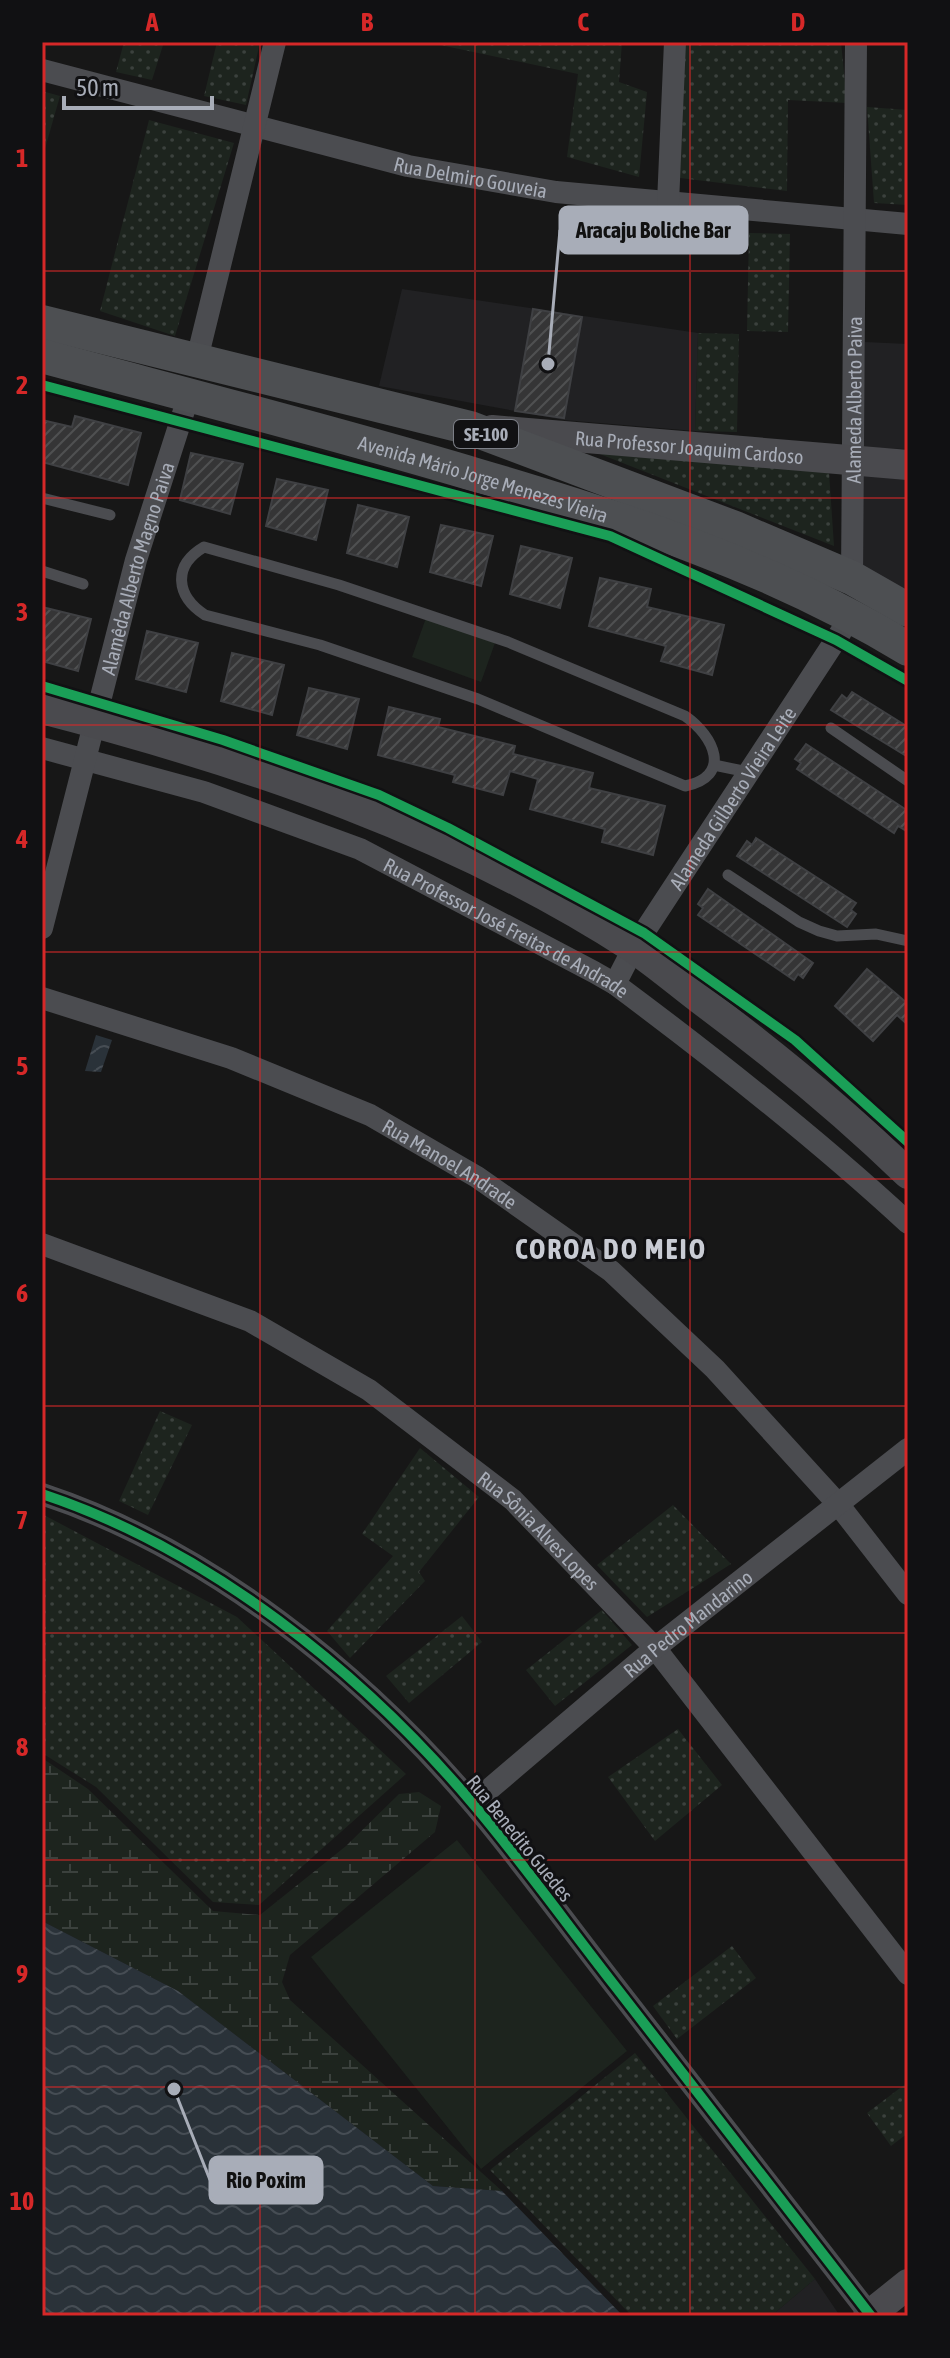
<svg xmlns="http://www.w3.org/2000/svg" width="950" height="2358" viewBox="0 0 950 2358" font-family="'Asap Condensed',sans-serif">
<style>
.built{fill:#212123}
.grass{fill:url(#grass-dots)}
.wetland{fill:url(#wetland-marsh)}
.green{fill:#1d241e}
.water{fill:url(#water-waves)}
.building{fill:url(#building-hatch);stroke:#3f4043;stroke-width:2}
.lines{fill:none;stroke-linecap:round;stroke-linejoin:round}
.lane{stroke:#4b4c50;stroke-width:11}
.street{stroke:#4b4c50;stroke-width:22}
.secondary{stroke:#4a4a4e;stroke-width:30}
.primary{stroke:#4d4f52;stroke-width:34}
.cycleway-casing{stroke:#111113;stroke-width:15}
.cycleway{stroke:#1a9f57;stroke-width:10}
.grid{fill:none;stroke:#d62828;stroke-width:2;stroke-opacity:0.55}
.labels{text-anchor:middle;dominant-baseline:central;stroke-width:6;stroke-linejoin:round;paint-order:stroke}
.shield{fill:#111113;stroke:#7b7e86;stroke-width:2}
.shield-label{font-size:18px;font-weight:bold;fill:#a8adb8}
.street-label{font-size:20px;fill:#a8adb8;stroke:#111113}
.district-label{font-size:28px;font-weight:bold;letter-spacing:2px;fill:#c9ccd4;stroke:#111113}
.leader{fill:none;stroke:#a8adb8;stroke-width:3}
.callout-dot{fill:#a8adb8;stroke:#111113;stroke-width:3}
.callout{fill:#a8adb8;stroke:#a8adb8;stroke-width:3}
.callout-label{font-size:22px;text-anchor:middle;font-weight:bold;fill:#111}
.neatline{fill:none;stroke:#d62828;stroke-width:3}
.grid-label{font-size:26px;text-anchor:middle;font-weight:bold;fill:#d62828}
</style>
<defs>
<pattern id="grass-dots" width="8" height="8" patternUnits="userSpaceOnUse" patternTransform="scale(2)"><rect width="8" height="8" fill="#1d241e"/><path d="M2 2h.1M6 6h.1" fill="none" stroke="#3b413d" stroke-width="1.8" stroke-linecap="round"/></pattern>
<pattern id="wetland-marsh" width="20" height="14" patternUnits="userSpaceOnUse" patternTransform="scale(2)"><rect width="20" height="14" fill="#1d241e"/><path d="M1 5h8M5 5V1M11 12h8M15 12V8" fill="none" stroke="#3b413d"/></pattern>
<pattern id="water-waves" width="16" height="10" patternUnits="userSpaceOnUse" patternTransform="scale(2)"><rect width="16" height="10" fill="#2a3239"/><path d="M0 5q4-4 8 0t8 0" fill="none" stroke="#464d54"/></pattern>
<pattern id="building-hatch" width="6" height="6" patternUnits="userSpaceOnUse" patternTransform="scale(2)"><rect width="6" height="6" fill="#353536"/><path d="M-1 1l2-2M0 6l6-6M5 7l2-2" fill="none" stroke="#4f5051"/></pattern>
</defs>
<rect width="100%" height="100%" fill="#171717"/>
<path class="built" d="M402,289L698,333L695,431L564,420L379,386Z
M865,342L908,344V449L861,448Z
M863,473L908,475V591L862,568Z
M815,2279L840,2316H771Z"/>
<path class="grass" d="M124,42H164L152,80L116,72Z
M217,42H260L246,105L204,96Z
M426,42H622L619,82L647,92L639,177L567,157L578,74Z
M681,42H841L847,103L788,100L787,191L672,177Z
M42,91L60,96L42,159Z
M867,107L908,110V205L874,203Z
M149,120L234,143L175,336L100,311Z
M749,233L790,234L788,332L747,331Z
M698,333L739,334L737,432L695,431Z
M587,449L829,472L834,546Z
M160,1411L192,1425L148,1515L119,1501Z
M420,1448L479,1497L419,1572L425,1581L350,1658L327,1631L393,1556L362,1534Z
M673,1505L731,1564L647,1617L597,1565Z
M42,1514L237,1617L406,1774L259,1905L213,1902L96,1787L42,1753Z
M602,1610L632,1645L555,1706L526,1670Z
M462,1616L482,1642L409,1703L386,1676Z
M678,1729L722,1785L655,1841L608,1777Z
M732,1946L756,1978L677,2039L653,2006Z
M635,2053L815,2279L771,2316H632L490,2170Z
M908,2082V2133L891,2146L867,2113Z"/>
<path class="wetland" d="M42,1758L88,1789L213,1911L260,1915L346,1846L399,1794L419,1792L441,1806L435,1832L290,1955L282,1982L290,2000L502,2191L433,2186L178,1991L42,1921Z"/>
<path class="green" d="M426,618L495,643L481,682L412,657Z
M457,1840L627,2051L481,2169L311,1957Z"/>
<path class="water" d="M96,1035L112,1040L101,1072L85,1071Z
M42,1921L178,1991L433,2186L502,2191L623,2316H42Z"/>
<path class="building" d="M533,309L582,317L564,418L515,411Z
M75,416L141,433L128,485L42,462V420L72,427Z
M191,453L243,464L230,514L180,500Z
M277,479L328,490L316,540L266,526Z
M358,505L409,517L397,567L347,553Z
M441,525L493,536L481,586L430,572Z
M521,546L572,558L560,608L510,594Z
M600,578L651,589L647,607L724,625L712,675L661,661L666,646L589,626Z
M42,607L91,619L78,671L42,661Z
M147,631L198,643L186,692L136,679Z
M232,653L284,665L272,715L221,701Z
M309,688L359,699L347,749L297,735Z
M852,692L908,727V757L831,710L842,695L847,699Z
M389,707L440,719L438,727L515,746L513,754L593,773L589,788L665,806L653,855L602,842L605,829L530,809L538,779L510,771L503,795L453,782L455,775L378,755Z
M806,744L908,811V832L898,826L894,833L797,769L801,763L795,759Z
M756,838L856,903L851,910L856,914L847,927L737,856L747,841L752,845Z
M708,889L813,963L803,978L798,974L794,980L698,915L703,908L698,904Z
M867,969L908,1004V1025L897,1015L873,1041L835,1006Z"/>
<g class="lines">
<path class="lane" d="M42,498L110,515
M204,547L339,585L508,642L685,716C714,736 733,776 685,786L478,699L320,645L205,615C176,596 172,566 204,547Z
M42,571L83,584
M831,728L908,781
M714,765L748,772
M728,875L799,922L819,931L837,936L876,934L908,941"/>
<g class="street">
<path id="s1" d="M42,70L408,166L556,192L908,224"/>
<path d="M668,203L675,42"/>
<path d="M196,363L275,42"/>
<path id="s2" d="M852,578L856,42"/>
<path id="s3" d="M42,748L204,792L360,849L594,972L615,984C717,1060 815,1137 908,1223"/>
<path id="s4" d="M42,928L136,560L189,395"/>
<path id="s5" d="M615,984L633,949L852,615"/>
<path id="s6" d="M42,998L231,1058L370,1115L477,1177L611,1271L715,1369L838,1504L908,1594"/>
<path id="s7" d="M42,1244L250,1321L369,1390L513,1500L655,1648L908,1974"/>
<path d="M42,1494C208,1549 362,1672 474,1805C523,1863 568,1926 615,1986C700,2096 786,2206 871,2316"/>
<path id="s8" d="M473,1803L655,1648L908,1449"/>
</g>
<g class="secondary">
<path id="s9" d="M492,430L908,465"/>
<path d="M42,709C247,762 454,832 633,948C658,965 681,985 705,1003C776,1056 844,1112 908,1174"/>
<path d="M868,2316L908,2284"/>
</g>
<g class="primary">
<path d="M42,322L470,428L735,528L852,578L908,610"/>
<path id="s10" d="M42,356C187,395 332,432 476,475C626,519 774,567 908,649"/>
</g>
<defs>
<path id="cycleway" d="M42,385L610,536L836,640L908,681
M42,686L223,740L379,795L448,828L644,933L795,1040L908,1142
M42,1494C208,1549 362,1672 474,1805C523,1863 568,1926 615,1986C700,2096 786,2206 871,2316"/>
</defs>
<use href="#cycleway" class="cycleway-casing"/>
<use href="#cycleway" class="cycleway"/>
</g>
<path class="grid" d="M260,42V2316M475,42V2316M690,42V2316M42,271H908M42,498H908M42,725H908M42,952H908M42,1179H908M42,1406H908M42,1633H908M42,1860H908M42,2087H908"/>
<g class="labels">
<rect class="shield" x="454" y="420" width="64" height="28" rx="6"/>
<g class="shield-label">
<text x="486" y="434">SE-100</text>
</g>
<g class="street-label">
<text stroke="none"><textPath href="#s1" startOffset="442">Rua Delmiro Gouveia</textPath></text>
<text stroke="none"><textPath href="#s2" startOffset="178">Alameda Alberto Paiva</textPath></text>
<text stroke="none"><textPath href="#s9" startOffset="198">Rua Professor Joaquim Cardoso</textPath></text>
<text stroke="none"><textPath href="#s10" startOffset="458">Avenida Mário Jorge Menezes Vieira</textPath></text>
<text stroke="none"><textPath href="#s4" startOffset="372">Alamêda Alberto Magno Paiva</textPath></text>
<text stroke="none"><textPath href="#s5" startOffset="220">Alameda Gilberto Vieira Leite</textPath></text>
<text stroke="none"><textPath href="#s3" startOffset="500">Rua Professor José Freitas de Andrade</textPath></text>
<text stroke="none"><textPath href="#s6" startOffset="442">Rua Manoel Andrade</textPath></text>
<text stroke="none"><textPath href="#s7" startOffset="580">Rua Sônia Alves Lopes</textPath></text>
<text stroke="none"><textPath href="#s8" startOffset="280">Rua Pedro Mandarino</textPath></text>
<text transform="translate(520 1838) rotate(51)">Rua Benedito Guedes</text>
</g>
<g class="district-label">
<text x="611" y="1249">COROA DO MEIO</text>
</g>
</g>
<path class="leader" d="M548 364L560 230M174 2089L210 2180"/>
<g class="callout-dot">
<circle cx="548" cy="364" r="8"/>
<circle cx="174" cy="2089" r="8"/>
</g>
<g class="callout">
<rect x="560" y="207" width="187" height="46" rx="8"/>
<rect x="210" y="2157" width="112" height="46" rx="8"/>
</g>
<g class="callout-label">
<text x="653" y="238">Aracaju Boliche Bar</text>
<text x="266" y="2188">Rio Poxim</text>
</g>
<rect width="950" height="2358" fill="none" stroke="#111113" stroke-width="88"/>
<path d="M64 96v12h148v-12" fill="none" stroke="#a8adb8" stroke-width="4"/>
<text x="76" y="96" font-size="24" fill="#a8adb8" stroke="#111113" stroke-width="6" paint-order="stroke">50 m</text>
<rect x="44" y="44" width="862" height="2270" class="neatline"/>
<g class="grid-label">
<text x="152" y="31">A</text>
<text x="367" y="31">B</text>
<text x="583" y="31">C</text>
<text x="798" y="31">D</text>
<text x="22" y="167">1</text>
<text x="22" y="394">2</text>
<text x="22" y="621">3</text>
<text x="22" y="848">4</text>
<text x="22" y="1075">5</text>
<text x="22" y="1302">6</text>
<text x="22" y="1529">7</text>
<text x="22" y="1756">8</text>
<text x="22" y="1983">9</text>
<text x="22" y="2210">10</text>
</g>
</svg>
